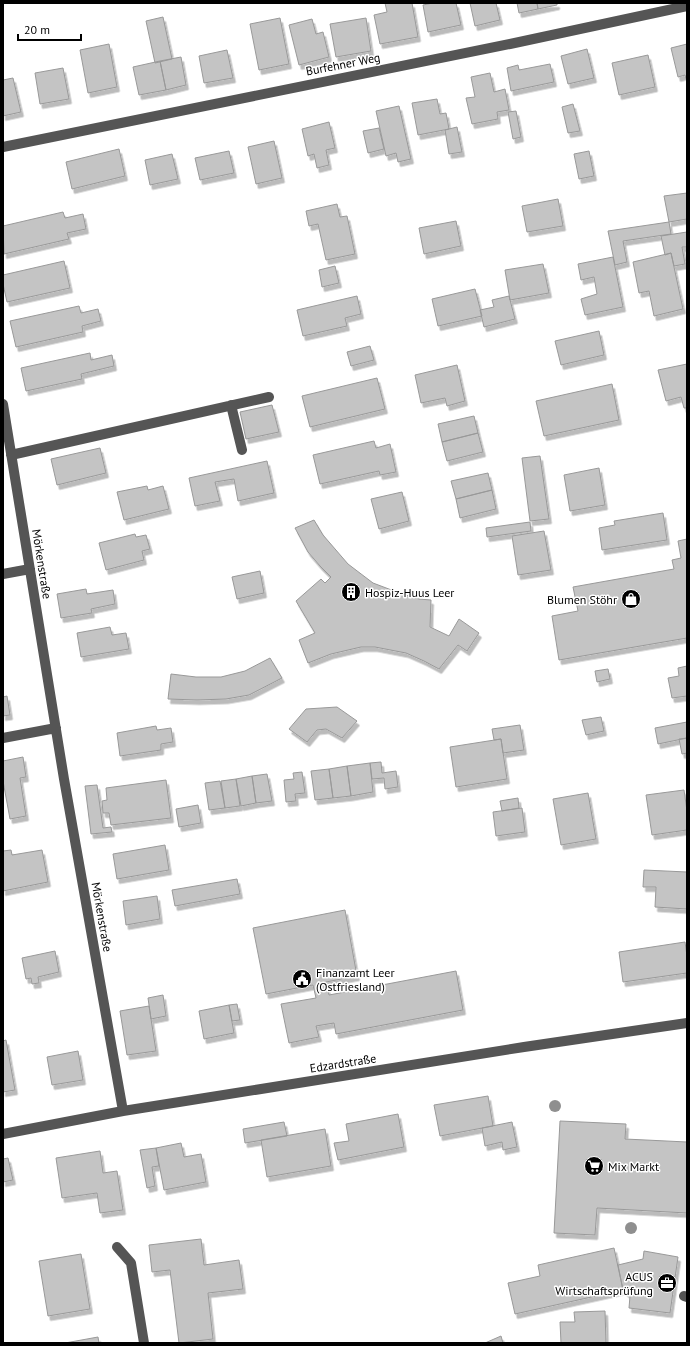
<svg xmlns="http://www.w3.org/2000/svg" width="690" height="1346" viewBox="0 0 690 1346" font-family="'PT Sans',sans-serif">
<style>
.building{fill:#c4c4c4;stroke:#999;filter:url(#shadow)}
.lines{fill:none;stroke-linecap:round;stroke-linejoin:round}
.minor{stroke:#555;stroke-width:10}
.tree{fill:#8f8f8f}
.labels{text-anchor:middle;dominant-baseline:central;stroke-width:3;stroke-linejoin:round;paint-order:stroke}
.street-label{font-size:12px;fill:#000;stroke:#fff}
.poi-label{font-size:12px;fill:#000;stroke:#fff;text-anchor:start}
</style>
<defs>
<filter id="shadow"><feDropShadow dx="2.5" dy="4.5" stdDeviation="0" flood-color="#0004"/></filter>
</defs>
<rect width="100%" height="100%" fill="#fff"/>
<path class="building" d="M385,3H412L418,37L380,44L374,15L387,12Z
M433,3H456L461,25L428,32L423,5Z
M470,3H496L500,20L475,26Z
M517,3H537L538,9L519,13Z
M537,3H557V5L538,9Z
M163,17L172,59L155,63L146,21Z
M280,18L289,64L259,70L250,24Z
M366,18L371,51L336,57L330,24Z
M312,19L316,34L323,32L329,57L299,65L289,25Z
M109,44L117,87L88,93L80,50Z
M687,44V83L685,75L678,77L671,48Z
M587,49L594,78L568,84L561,56Z
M227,50L233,78L204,83L199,56Z
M648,55L655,87L619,95L612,63Z
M181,57L186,85L166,90L160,61Z
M160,61L166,90L139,95L133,67Z
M550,64L554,82L511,91L507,68L518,65L519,70Z
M63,68L69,99L40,104L35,73Z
M490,73L494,92L505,89L509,110L497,112L498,119L472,124L466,98L475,97L471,77Z
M13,78L21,112L3,116V80Z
M437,99L440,114L446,113L449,129L418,135L412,103Z
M573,104L580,131L568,133L562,107Z
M399,106L411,159L398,162L396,153L386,156L376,111Z
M516,111L521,137L513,139L508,112Z
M329,122L335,148L326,150L329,165L317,168L314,154L308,156L302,129Z
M457,127L462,152L449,154L445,130Z
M379,128L384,149L368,153L363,131Z
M274,141L282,178L256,184L248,147Z
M119,149L125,176L72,189L66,162Z
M229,151L234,173L200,180L195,158Z
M589,151L594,176L579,179L574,154Z
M172,154L178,179L150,185L145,160Z
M687,193V219L669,222L664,196Z
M558,199L563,226L527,232L522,206Z
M337,204L340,217L347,216L355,254L326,260L318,224L309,226L306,211Z
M63,212L65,218L83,214L86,229L67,233L69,239L4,254L3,226Z
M456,221L461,246L424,254L419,228Z
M669,222L671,234L623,241L627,262L615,265L608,231Z
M687,232V247H682L685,264L674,266L671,253L665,255L661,236Z
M671,253L683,309L654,316L649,291L639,293L633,262Z
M613,257L623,307L585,315L581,299L597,294L594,277L581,280L578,264Z
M64,261L70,288L7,302L3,284V275Z
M543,264L549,293L510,300L505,270Z
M335,266L339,283L322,287L319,270Z
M475,289L482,316L438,326L432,299Z
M357,296L361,314L345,318L347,326L303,336L297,310Z
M509,296L515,319L484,327L480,310L494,307L492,300Z
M79,306L81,313L98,309L101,321L82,326L83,332L16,347L10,321Z
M599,331L604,355L561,365L555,341Z
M370,346L374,360L351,366L347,352Z
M90,353L91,360L112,355L114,366L81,374L82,379L26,391L21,368Z
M687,364V408H684L681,397L666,401L658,370Z
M457,365L465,401L447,406L445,398L421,403L415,375Z
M377,378L385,409L310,427L302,396Z
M612,384L619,420L544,436L536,401Z
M272,405L279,432L246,439L240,412Z
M474,416L478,433L442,442L438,424Z
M478,433L483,452L447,461L442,442Z
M374,441L376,448L390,444L396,472L380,475L379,471L320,484L313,455Z
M100,448L106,473L57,485L51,459Z
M540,456L549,519L530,521L522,458Z
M267,461L274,493L238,501L234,479L215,482L220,501L195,506L189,478Z
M599,468L605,505L570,511L564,475Z
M488,473L492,490L456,499L451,481Z
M147,486L148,490L163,486L169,509L124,520L117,492Z
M492,490L496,509L460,518L456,499Z
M402,492L409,521L379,529L371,499Z
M663,513L667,540L602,550L599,528L615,525L614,521Z
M314,520L323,535L348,564L373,583L402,594L419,599L431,600L430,627L449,636L459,619L479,633L467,651L458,645L439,669L424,661L406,653L375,647H361L331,654L308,663L299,640L315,633L296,601L321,579L325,583L331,577L320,566L308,552L295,528Z
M530,522L531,531L487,537L486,528Z
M544,531L551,570L518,575L512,536Z
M135,534L136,537L146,535L150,549L142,551L144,560L106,570L99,543Z
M687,539V638L559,660L552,616L578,611L573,587L674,569L672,560L681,558L678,541Z
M260,571L264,593L237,599L232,577Z
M86,589L87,594L113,590L115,604L91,609L92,613L61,618L57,594Z
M110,627L112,635L126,633L129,649L81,657L77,633Z
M270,658L282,678L249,695L226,699L197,700L168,699L171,674L196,677H221L245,671Z
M687,666V696L672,698L668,678L679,676L678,668Z
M608,669L610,679L597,682L595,671Z
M7,696L10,715L3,716V697Z
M337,707L357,721L342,738L326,729L317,730L307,742L289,729L306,709Z
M601,717L604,731L586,735L582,720Z
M687,722V738L658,744L655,728Z
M520,725L524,750L503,753L501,739L494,740L492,729Z
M156,726L157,730L171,728L173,742L161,744V750L120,756L117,733Z
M687,738V753L682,754L679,739Z
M501,739L507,779L456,787L450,747Z
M23,757L26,777L20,778L26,816L10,819L3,781V761Z
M381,762L382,773L396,771L398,787L385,789L384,778L372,779L370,763Z
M370,763L373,792L351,796L347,766Z
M347,766L351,796L333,798L329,769Z
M329,769L333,798L315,800L311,771Z
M302,772L305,793L295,794L296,801L286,802L284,780L294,779L293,773Z
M267,774L272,801L256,803L252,776Z
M252,776L256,803L241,806L236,779Z
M236,779L240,806L225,808L221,781Z
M166,780L171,818L111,825L109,813H103L102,801L107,800L106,788Z
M220,781L225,808L209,810L205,783Z
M97,785L103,828L111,827L112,832L91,834L85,786Z
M684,790L687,811V830L652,835L646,795Z
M588,793L596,839L561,845L553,799Z
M518,798L519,808L502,811L500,801Z
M198,805L201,823L179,827L176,809Z
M522,808L525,832L496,836L493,812Z
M165,845L169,870L117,879L113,854Z
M11,850L12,855L42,850L48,882L3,891V851Z
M644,870L687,872V909L655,907L656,887H643Z
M237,879L240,894L175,906L172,890Z
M157,896L160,919L126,925L123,901Z
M345,910L357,976L326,982L329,995L456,971L463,1010L336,1034L334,1023L316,1026L319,1037L289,1043L281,1004L316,998L313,985L266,994L253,928Z
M685,942L687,956V973L623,982L619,952Z
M55,951L59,972L38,977L39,983L32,984L31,978L26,979L22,958Z
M163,995L166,1016L151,1019L148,998Z
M237,1004L240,1020L232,1021L229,1005Z
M229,1005L234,1033L204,1039L199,1011Z
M149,1006L156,1051L127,1055L120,1011Z
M6,1040L15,1090L3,1092V1041Z
M78,1051L83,1080L52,1085L47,1057Z
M488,1096L493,1126L440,1136L434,1105Z
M398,1114L404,1147L338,1160L334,1143L349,1141L346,1124Z
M560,1121L626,1124L625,1139L687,1142V1213L597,1208L595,1235L554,1233Z
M284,1122L287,1136L245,1143L243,1129Z
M512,1122L517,1147L503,1150L502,1142L485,1146L482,1128Z
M325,1129L331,1166L267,1177L261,1140Z
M181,1143L184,1157L201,1154L206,1182L164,1190L156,1148Z
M156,1148L159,1166L152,1167L155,1186L147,1188L140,1150Z
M100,1151L103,1173L117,1171L123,1210L100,1213L97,1193L62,1198L56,1158Z
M8,1158L13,1180L3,1182V1159Z
M201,1239L204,1265L239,1260L243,1289L208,1293L213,1339L179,1343L170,1270L152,1272L149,1245Z
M614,1248L623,1290L515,1314L508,1283L540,1276L538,1265Z
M644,1251L678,1257L670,1313L629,1308L630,1296L623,1290L618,1265L643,1259Z
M81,1254L90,1309L48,1316L39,1261Z
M605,1311L606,1343H561L560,1322H575L574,1312Z
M501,1336L503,1343H485Z
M98,1337L99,1343H65Z"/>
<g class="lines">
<path class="minor" d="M3,147L510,44L687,6
M3,404L64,779L123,1111
M231,405L242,450
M11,455L269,397
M3,574L30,569
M3,738L56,728
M3,1134L123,1111L524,1047L687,1023
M117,1247L131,1263L144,1343
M684,1296L687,1297"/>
</g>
<g class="tree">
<circle cx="555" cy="1106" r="6"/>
<circle cx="631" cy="1228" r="6"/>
</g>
<defs>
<symbol id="building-disc" viewBox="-11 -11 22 22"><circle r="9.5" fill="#000" stroke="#fff"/><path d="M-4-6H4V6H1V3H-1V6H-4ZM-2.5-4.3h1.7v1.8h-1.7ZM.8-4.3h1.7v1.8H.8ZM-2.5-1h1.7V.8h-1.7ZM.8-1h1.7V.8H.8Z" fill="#fff"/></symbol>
<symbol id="shop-disc" viewBox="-11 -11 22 22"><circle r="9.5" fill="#000" stroke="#fff"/><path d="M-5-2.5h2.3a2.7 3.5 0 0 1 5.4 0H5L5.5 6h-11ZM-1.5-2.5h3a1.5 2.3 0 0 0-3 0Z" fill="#fff"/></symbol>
<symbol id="civic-disc" viewBox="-11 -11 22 22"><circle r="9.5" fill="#000" stroke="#fff"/><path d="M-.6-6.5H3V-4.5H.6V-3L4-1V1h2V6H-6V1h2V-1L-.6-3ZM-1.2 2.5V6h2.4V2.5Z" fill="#fff"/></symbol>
<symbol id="supermarket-disc" viewBox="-11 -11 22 22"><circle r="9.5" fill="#000" stroke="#fff"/><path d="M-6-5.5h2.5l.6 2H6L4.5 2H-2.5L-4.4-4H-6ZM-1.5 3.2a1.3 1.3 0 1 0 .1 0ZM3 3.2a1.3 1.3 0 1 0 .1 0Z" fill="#fff"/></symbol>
<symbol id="office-disc" viewBox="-11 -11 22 22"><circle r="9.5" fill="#000" stroke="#fff"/><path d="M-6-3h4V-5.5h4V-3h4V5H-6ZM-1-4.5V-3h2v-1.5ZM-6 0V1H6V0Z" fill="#fff"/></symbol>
</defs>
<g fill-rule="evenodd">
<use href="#building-disc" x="340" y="581" width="22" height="22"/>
<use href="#shop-disc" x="620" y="588" width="22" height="22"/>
<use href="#civic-disc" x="291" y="968" width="22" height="22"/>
<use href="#supermarket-disc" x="583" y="1155" width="22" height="22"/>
<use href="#office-disc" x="656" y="1272" width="22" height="22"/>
</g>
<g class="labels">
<g class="street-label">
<text transform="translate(343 64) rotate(-11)">Burfehner Weg</text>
<text transform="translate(42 564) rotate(81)">Mörkenstraße</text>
<text transform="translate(102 917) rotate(80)">Mörkenstraße</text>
<text transform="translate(343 1063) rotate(-9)">Edzardstraße</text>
</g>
<g class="poi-label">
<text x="365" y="592">Hospiz-Huus Leer</text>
<text x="617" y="599" text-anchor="end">Blumen Stöhr</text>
<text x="316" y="972">Finanzamt Leer<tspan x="316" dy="14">(Ostfriesland)</tspan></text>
<text x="608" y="1166">Mix Markt</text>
<text x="653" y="1276" text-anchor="end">ACUS<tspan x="653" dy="14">Wirtschaftsprüfung</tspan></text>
</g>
</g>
<rect width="690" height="1346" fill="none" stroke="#000000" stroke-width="8"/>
<path d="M18 34v6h63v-6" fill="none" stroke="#000000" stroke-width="2"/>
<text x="24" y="34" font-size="12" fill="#000000" stroke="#ffffff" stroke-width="3" paint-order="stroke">20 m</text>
</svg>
